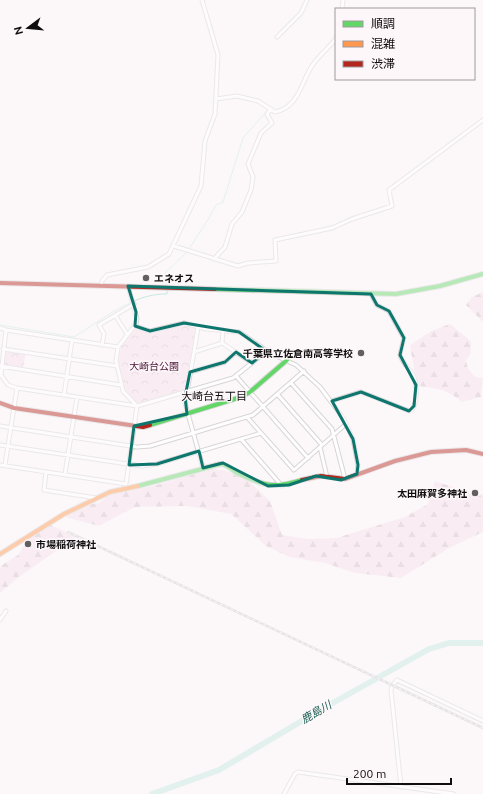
<svg xmlns="http://www.w3.org/2000/svg" width="483" height="794" viewBox="0 0 483 794" font-family="Ubuntu,'Noto Sans JP',sans-serif">
<style>
.forest{fill:url(#forest-firs)}
.park{fill:url(#park-crowns)}
.lines{fill:none;stroke-linecap:round;stroke-linejoin:round}
.stream{stroke:#c5e9e1;stroke-width:1}
.river{stroke:#c5e9e1;stroke-width:6}
.street-casing{stroke:#d8d5d6;stroke-width:5}
.fast-casing{stroke:#d8d5d6;stroke-width:6}
.slow-casing{stroke:#d8d5d6;stroke-width:6}
.jam-casing{stroke:#d8d5d6;stroke-width:6}
.street{stroke:#fffefe;stroke-width:3}
.fast{stroke:#63d668;stroke-width:4}
.slow{stroke:#ff974d;stroke-width:4}
.jam{stroke:#b3261e;stroke-width:4}
.rail-casing{stroke:#ccc;stroke-width:2.5}
.rail{stroke:#fdf7fa;stroke-width:1;stroke-dasharray:3;stroke-linecap:butt}
.marked{fill:none;stroke:#0f766e;stroke-width:3;stroke-linejoin:round}
.poi-dot{fill:#625f61;stroke:#fdf7fa;stroke-width:1.5}
.labels{text-anchor:middle;dominant-baseline:central;stroke-width:3;stroke-linejoin:round;paint-order:stroke}
.poi-label{font-size:10px;font-weight:bold;fill:#0f0d0e;stroke:#fdf7fa;text-anchor:start}
.park-label{font-size:10px;fill:#471331;stroke:#fdf7fa}
.neighbourhood-label{font-size:11px;fill:#0f0d0e;stroke:#fdf7fa}
.water-label{font-size:11px;font-style:italic;fill:#1a5f53;stroke:#fdf7fa}
</style>
<defs>
<pattern id="forest-firs" width="22" height="20" patternUnits="userSpaceOnUse"><rect width="22" height="20" fill="#f6e1eb"/><path d="M5 1l3.5 6h-7zM16 11l3.5 6h-7z" fill="#d2c0c8"/></pattern>
<pattern id="park-crowns" width="20" height="18" patternUnits="userSpaceOnUse"><rect width="20" height="18" fill="#f6e1eb"/><path d="M2 6a3 3 0 1 1 6 0M12 15a3 3 0 1 1 6 0" fill="none" stroke="#d2c0c8"/></pattern>
</defs>
<rect width="100%" height="100%" fill="#fcf8fa"/>
<path class="forest" d="M483,292V322L466,305L472,297Z
M450,324L471,341V353L466,361L468,368L475,377L483,378L481,397L462,402C448,390 437,388 419,386L415,376L410,345L431,331Z
M211,469L224,470L247,479L270,501L282,535L308,539L336,538L405,517L428,504L435,481L479,496L483,493V532L449,548L401,578L355,573L325,563L289,557L266,546L231,514L187,506L135,507L99,526L65,517L85,505L99,503L109,494L153,486Z
M51,525L76,537L19,577L0,593V568L2,565L18,555L30,536Z"/>
<path class="park" d="M182,324L196,328L185,390L141,405C124,399 115,367 120,351C121,343 130,333 136,328L151,332Z
M7,350L26,353L23,368L3,364Z"/>
<g class="lines">
<path class="stream" d="M189,249L209,218L216,205L223,202L243,138L266,112
M167,286L163,275L187,252
M0,325L74,337C102,320 133,293 167,294V289"/>
<path class="river" d="M152,794L219,770L322,709L429,649L449,643H483"/>
<defs>
<path id="street" d="M342,9L343,0
M277,37L301,13L307,0
M216,99L237,96L258,101L275,112C300,107 301,80 314,63C320,55 328,48 335,40L336,37
M174,246L238,266L248,263L276,261L275,240L332,228L352,219L392,206L389,190L483,120
M214,259L225,247L232,224L242,212L251,190L253,177L248,164L261,133L272,123L267,114L271,109
M101,286L102,281L107,275L148,267L169,254L201,186L205,141L215,114L218,55L202,0
M128,286L137,319L136,324L118,347L116,361L123,391L137,406L233,378L267,351
M115,315L127,334
M135,326L150,331L184,323L206,329L239,332L272,354L296,365L320,387L344,419L353,439L358,465L357,475
M0,328L6,330
M222,343L223,330
M102,345L104,334L99,325L134,304
M3,349L117,366
M194,352L198,327
M0,366L121,385
M190,372L225,362L236,352
M236,376L308,458
M291,383L332,429L345,479
M17,388L8,385L1,375L6,330L118,347
M64,395L72,340
M278,395L322,445
M332,401L361,392L409,411L412,410C418,400 418,381 411,372C407,366 402,362 400,355L404,338L389,311L377,305L371,294
M247,417L294,470L346,424
M0,426L137,447L150,446L253,415L304,371
M241,439L282,486
M0,445L141,466L157,464L261,433
M320,447L327,477
M0,465L126,484L137,406L17,388L5,465
M203,468L185,403L194,352L222,343L252,363
M46,472L44,490L96,498
M65,474L77,397
M0,620L6,611
M401,787L391,690L392,686L397,680L483,721
M284,794L295,774L298,772L454,794"/>
<path id="fast" d="M215,289L396,294L440,286L483,274
M150,425L241,397L250,392L287,360
M138,486L221,464C228,465 232,470 237,473C264,486 274,489 302,480"/>
<path id="slow" d="M0,554L64,514L110,492L138,486"/>
<path id="jam" d="M0,283L215,289
M0,403L14,408L143,427L150,425
M302,480L321,476L345,479L395,461L431,452L466,450L483,454"/>
</defs>
<use href="#street" class="street-casing"/>
<use href="#fast" class="fast-casing"/>
<use href="#slow" class="slow-casing"/>
<use href="#jam" class="jam-casing"/>
<use href="#street" class="street"/>
<use href="#fast" class="fast"/>
<use href="#slow" class="slow"/>
<use href="#jam" class="jam"/>
<defs>
<path id="rail" d="M68,532L483,728"/>
</defs>
<use href="#rail" class="rail-casing"/>
<use href="#rail" class="rail"/>
</g>
<path d="M0 0H483V794H0ZM128,286L371,294L377,305L389,311L404,338L400,355L416,385L414,406L409,411L361,392L332,401L353,439L358,465L357,474L341,480L316,476L289,485L268,486L223,463L203,468L199,451L157,464L129,465L134,426L187,414L185,397L190,372L225,362L236,352L252,363L266,351L239,332L184,323L150,331L135,326L136,312Z" fill="#fcf8fa" fill-opacity=".55" fill-rule="evenodd"/>
<path class="marked" d="M128,286L371,294L377,305L389,311L404,338L400,355L416,385L414,406L409,411L361,392L332,401L353,439L358,465L357,474L341,480L316,476L289,485L268,486L223,463L203,468L199,451L157,464L129,465L134,426L187,414L185,397L190,372L225,362L236,352L252,363L266,351L239,332L184,323L150,331L135,326L136,312Z"/>
<g class="poi-dot">
<circle cx="146" cy="278" r="4"/>
<circle cx="361" cy="353" r="4"/>
<circle cx="475" cy="493" r="4"/>
<circle cx="28" cy="544" r="4"/>
</g>
<g class="labels">
<g class="poi-label">
<text x="154" y="278">エネオス</text>
<text x="353" y="353" text-anchor="end">千葉県立佐倉南高等学校</text>
<text x="467" y="493" text-anchor="end">太田麻賀多神社</text>
<text x="36" y="544">市場稲荷神社</text>
</g>
<g class="park-label">
<text x="154" y="366">大崎台公園</text>
</g>
<g class="neighbourhood-label">
<text x="214" y="396">大崎台五丁目</text>
</g>
<g class="water-label">
<text transform="translate(316 712) rotate(-30)">鹿島川</text>
</g>
</g>
<rect x="335" y="8" width="140" height="72" fill="#fdf7fa" stroke="#9e999c"/>
<rect x="343" y="21" width="20" height="6" fill="#63d668" stroke="#9e999c"/>
<text x="371" y="28" font-size="12" fill="#0f0d0e">順調</text>
<rect x="343" y="41" width="20" height="6" fill="#ff974d" stroke="#9e999c"/>
<text x="371" y="48" font-size="12" fill="#0f0d0e">混雑</text>
<rect x="343" y="61" width="20" height="6" fill="#b3261e" stroke="#9e999c"/>
<text x="371" y="68" font-size="12" fill="#0f0d0e">渋滞</text>
<g transform="translate(28 28) rotate(254)" stroke="#fdf7fa" stroke-width="3" paint-order="stroke">
<path d="M0-3L7 15L0 10L-7 15Z" fill="#0f0d0e"/>
<text y="-6" font-size="11" font-weight="bold" text-anchor="middle" fill="#0f0d0e">N</text>
</g>
<path d="M347 778v6h104v-6" fill="none" stroke="#0f0d0e" stroke-width="2"/>
<text x="353" y="778" font-size="12" fill="#0f0d0e" stroke="#fdf7fa" stroke-width="3" paint-order="stroke">200 m</text>
</svg>
